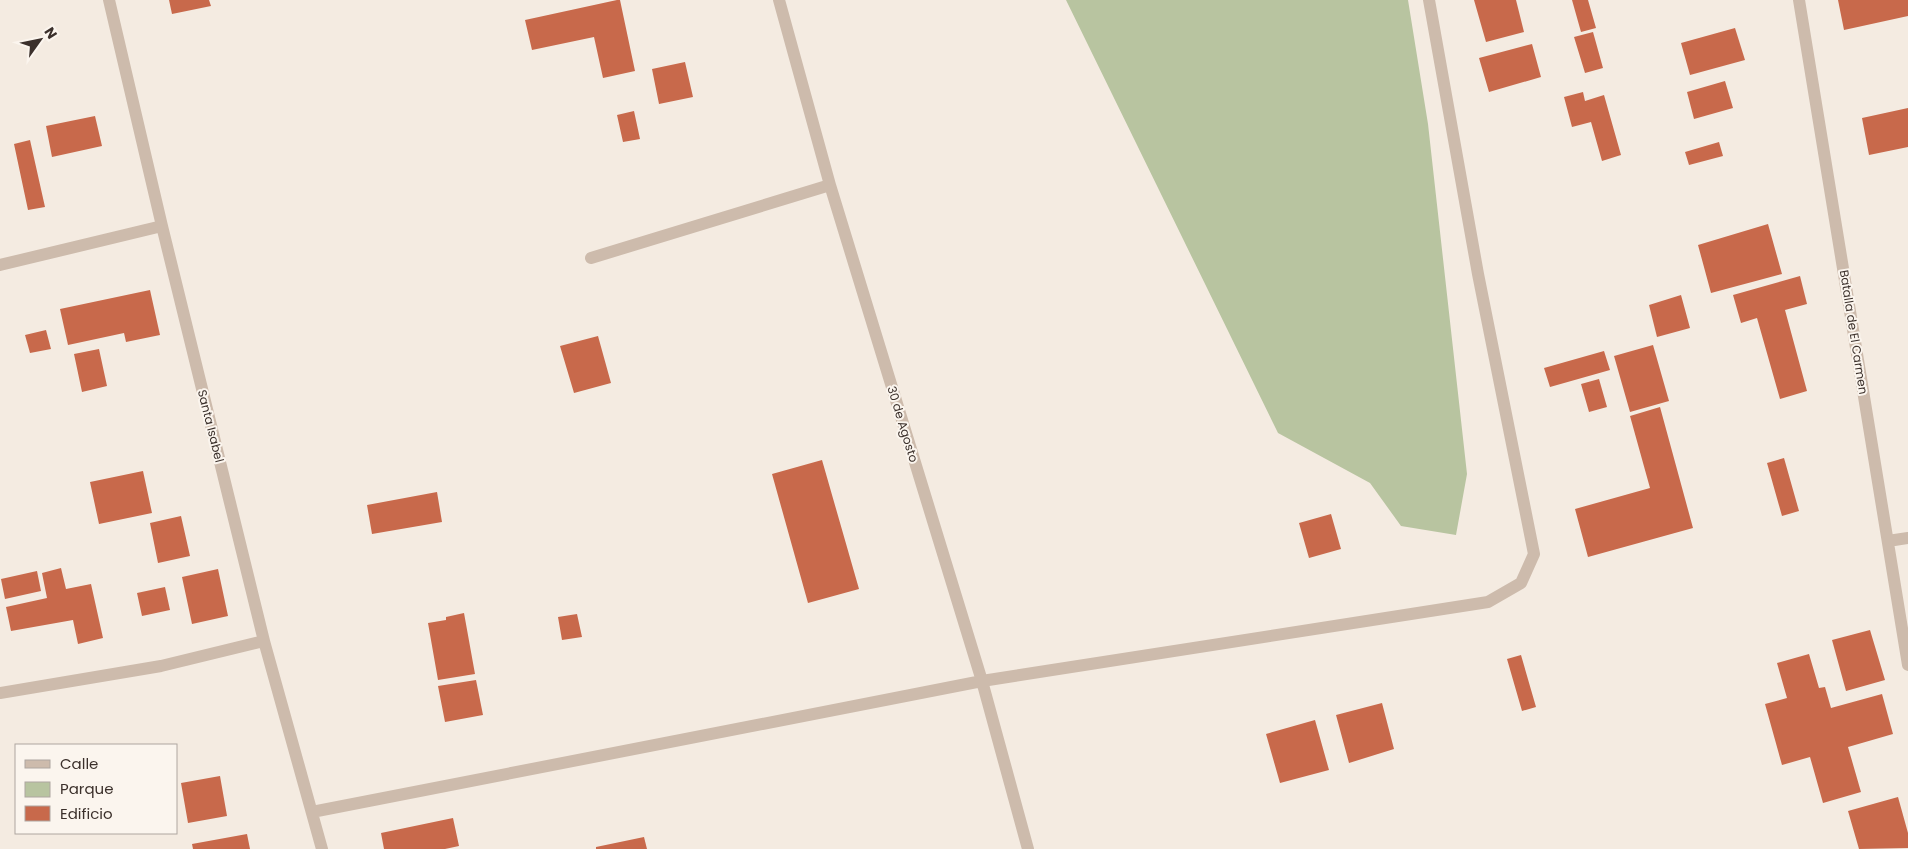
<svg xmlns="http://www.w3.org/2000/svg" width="1908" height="849" viewBox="0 0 1908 849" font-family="Poppins,sans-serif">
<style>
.green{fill:#b8c4a0}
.building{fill:#c8694b}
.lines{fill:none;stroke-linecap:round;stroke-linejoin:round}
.minor{stroke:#cdbbac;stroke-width:12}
.labels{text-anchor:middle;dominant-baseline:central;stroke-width:4;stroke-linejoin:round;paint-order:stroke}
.street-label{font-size:12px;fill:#3b302b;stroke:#fbf5ee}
</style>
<rect width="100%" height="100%" fill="#f4ebe1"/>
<path class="green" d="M1066,0H1408L1428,124L1467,474L1456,535L1401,526L1370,483L1278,433Z"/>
<path class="building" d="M169,0H209L211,6L172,14Z
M617,0H620L635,71L603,78L594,37L532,50L525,20Z
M1474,0H1516L1524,32L1486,42Z
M1572,0H1588L1596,28L1581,32Z
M1838,0H1908V16L1844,30Z
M1735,28L1745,60L1690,75L1681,43Z
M1593,32L1603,68L1585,73L1574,37Z
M1532,44L1541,77L1489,92L1479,58Z
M685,62L693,97L659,104L652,69Z
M1725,81L1733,108L1694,119L1687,92Z
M1583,92L1585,101L1604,95L1621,155L1602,161L1591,122L1572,127L1564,97Z
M1908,108V147L1869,155L1862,118Z
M634,111L640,139L623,142L617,115Z
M95,116L102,146L52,157L46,126Z
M30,140L45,207L28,210L14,144Z
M1719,142L1723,156L1689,165L1685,152Z
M1768,224L1782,274L1711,293L1698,245Z
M1800,276L1807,304L1785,310L1807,391L1780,399L1757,318L1741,323L1733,295Z
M150,290L160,335L126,342L124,333L68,345L60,309Z
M1681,295L1690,328L1657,337L1649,305Z
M46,330L51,349L30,353L25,335Z
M598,336L611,383L574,393L560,346Z
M1653,345L1669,401L1630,412L1614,356Z
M99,349L107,386L82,392L74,354Z
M1604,351L1610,370L1550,387L1544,368Z
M1599,379L1607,407L1589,412L1581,384Z
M1660,407L1693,528L1588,557L1575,509L1650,488L1630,416Z
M1784,458L1799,511L1782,516L1767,463Z
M822,460L859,589L808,603L772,474Z
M143,471L152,513L99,524L90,482Z
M437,492L442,522L372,534L367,505Z
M1331,514L1341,549L1309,558L1299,523Z
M181,516L190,556L158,563L150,523Z
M61,568L66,589L91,584L103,638L78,644L73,620L11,631L6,607L47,598L42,573Z
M218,569L228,616L192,624L182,577Z
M37,571L41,591L5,599L1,579Z
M165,587L170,610L142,616L137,593Z
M464,613L475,674L438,680L428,623L446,620V617Z
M577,614L582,637L562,640L558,617Z
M1870,630L1885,680L1846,691L1832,640Z
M1809,654L1819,688L1825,687L1831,708L1882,694L1893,734L1848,747L1861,792L1823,803L1810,757L1782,765L1765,704L1787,698L1777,663Z
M1521,655L1536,707L1522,711L1507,659Z
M476,680L483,715L445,722L438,686Z
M1382,703L1394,749L1349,763L1336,715Z
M1315,720L1329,770L1280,783L1266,734Z
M220,776L227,816L188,823L181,783Z
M1898,797L1908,833V848L1859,849L1848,811Z
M453,818L459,846L445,849H384L381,833Z
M247,834L250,849H193L192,844Z
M644,837L647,849H596V847Z"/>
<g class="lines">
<path class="minor" d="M109,0L162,226L264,641L322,849
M779,0L830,185L982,681L1028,849
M1799,0L1908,665
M591,258L830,185
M0,265L162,226
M1888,541L1908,538
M0,693L161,666L264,641
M312,812L982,681L1488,602L1521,583L1534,554L1478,274L1429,0"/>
</g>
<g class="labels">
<g class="street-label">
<text transform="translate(1854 332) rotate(81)">Batalla de El Carmen</text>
<text transform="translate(903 424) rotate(73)">30 de Agosto</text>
<text transform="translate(211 426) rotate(76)">Santa Isabel</text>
</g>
</g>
<rect x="15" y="744" width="162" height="90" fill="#fbf5ee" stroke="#aea6a0"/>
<rect x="25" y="760" width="25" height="8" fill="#cdbbac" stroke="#aea6a0"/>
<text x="60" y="769" font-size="15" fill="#3b302b">Calle</text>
<rect x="25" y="782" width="25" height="15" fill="#b8c4a0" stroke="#aea6a0"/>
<text x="60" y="794" font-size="15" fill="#3b302b">Parque</text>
<rect x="25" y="806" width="25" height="15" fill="#c8694b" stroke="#aea6a0"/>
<text x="60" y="819" font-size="15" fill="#3b302b">Edificio</text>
<g transform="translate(40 40) rotate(57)" stroke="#fbf5ee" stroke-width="4" paint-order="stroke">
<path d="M0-4L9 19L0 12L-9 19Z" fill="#3b302b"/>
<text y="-8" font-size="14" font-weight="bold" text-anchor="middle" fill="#3b302b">N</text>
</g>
</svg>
